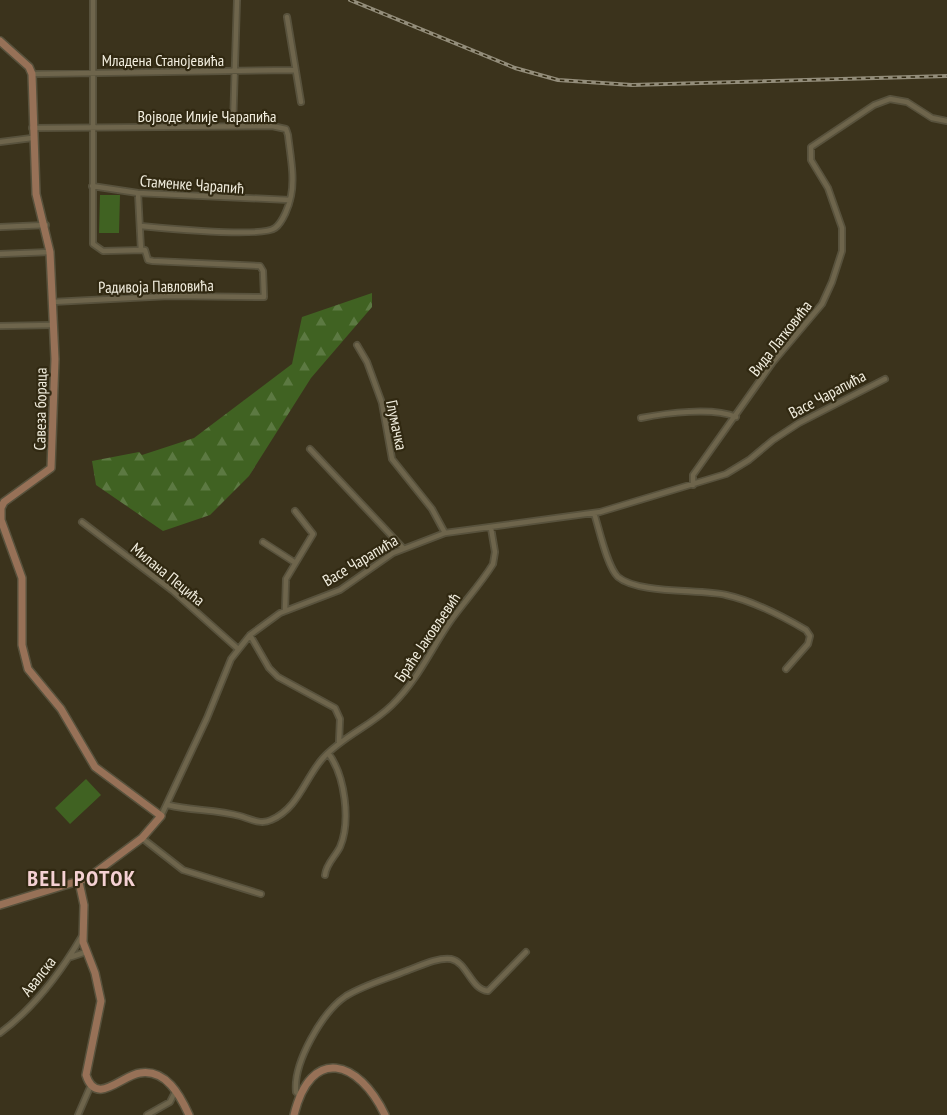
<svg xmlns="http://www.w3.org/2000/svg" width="947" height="1115" viewBox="0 0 947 1115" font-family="'PT Sans Narrow',sans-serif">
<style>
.forest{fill:url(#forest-firs)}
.garden{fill:#406222}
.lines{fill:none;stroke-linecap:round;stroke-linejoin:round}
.street-casing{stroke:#58523d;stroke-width:8}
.secondary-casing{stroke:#58523d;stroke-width:10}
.street{stroke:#6e654c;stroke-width:4.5}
.secondary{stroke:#977157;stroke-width:7}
.rail-casing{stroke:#938d7a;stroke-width:4}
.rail{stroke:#312912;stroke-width:1.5;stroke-dasharray:4.5;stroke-linecap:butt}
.labels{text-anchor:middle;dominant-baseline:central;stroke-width:4.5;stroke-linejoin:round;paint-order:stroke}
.street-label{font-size:16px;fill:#f2eedf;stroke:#312912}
.district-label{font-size:22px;font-weight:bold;letter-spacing:1.5px;fill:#f5d1d3;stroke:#312912}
</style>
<defs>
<pattern id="forest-firs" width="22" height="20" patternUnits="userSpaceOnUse" patternTransform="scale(1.5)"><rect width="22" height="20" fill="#406222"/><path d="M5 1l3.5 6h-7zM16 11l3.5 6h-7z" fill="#5c7942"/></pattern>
</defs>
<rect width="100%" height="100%" fill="#3b331c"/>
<path class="forest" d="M372,293V307L311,378L249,476L210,515L163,531L96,485L92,461L139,452L142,455L194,438L292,364L302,317Z"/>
<path class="garden" d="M100,195H120L119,233H99Z
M86,779L101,795L70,824L55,808Z"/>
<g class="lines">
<defs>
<path id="street" d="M287,17L301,102
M32,74L295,70
M233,126L237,0
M32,128L272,126L286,129L288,135C290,154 295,177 291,196C289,206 283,222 275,228C262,238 162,228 141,226
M0,142L32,138
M92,186L138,193L290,200
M138,193L141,250
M0,227L46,225
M0,254L50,252
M52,302L169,296L264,297L263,271L260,266L153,261L148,260L145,250L103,251L93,244V0
M0,326L53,325
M357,345L367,362L382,403L392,459L432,509L445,533
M641,418C666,413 713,407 736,417
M310,449L403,548
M693,485V475L773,362L822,304L832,282L842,251V228L828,188L811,160V147L874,105L890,99L907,102L932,118L947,121
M594,513C599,528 607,567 618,577C638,594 700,589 726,595C754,601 782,616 806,630L810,636L808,644L786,669
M82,522L173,591L237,648
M263,542L294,562
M285,611L286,579L313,534L295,511
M250,635L269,668L278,677L335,708L340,719L339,742
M168,805C192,811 216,809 240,816C250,819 261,825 271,820C298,809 305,778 323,758C343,736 371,726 392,705C417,681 430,651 449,623C463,603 480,585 493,564L495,552L491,528
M161,816L207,718L231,659L250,635L280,613L340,590L393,553L445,533L600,512L726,474L749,460L773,440L799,423L885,379
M142,838L183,870L261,894
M325,875C326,864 335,857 340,847C351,821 345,775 328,753
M71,957L86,952
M0,1033C34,1008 61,972 82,936
M299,1095L296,1092C293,1063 322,1012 346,996C364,985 386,979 406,971C418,967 437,957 451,959C467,962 471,990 488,991L526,952
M78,1115L91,1085
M147,1115L170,1102L176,1090"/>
<path id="secondary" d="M0,41L29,67L32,74L36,194L50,252L55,359L51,468L4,502L1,508V520L22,578V645L28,669L61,709L95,767L161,816L142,838L88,878L0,905
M79,882L84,905L83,942L95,973L101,1001L86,1075C96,1107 122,1075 140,1073C166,1069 180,1095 189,1115
M294,1115C311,1045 359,1060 385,1115"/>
</defs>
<use href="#street" class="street-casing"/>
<use href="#secondary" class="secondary-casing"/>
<use href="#street" class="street"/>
<use href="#secondary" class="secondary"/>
<defs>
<path id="rail" d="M350,0L515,68L558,80L632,85L947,76"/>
</defs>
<use href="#rail" class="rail-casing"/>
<use href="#rail" class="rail"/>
</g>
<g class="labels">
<g class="street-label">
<text x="163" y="60">Младена Станојевића</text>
<text x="207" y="116">Војводе Илије Чарапића</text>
<text transform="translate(192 184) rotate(4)">Стаменке Чарапић</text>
<text transform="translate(156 286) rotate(-1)">Радивоја Павловића</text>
<text transform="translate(780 338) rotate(-52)">Вида Латковића</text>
<text transform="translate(827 394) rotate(-28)">Васе Чарапића</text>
<text transform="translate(40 409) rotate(-89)">Савеза бораца</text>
<text transform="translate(397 425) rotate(78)">Глумачка</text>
<text transform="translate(360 560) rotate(-31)">Васе Чарапића</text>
<text transform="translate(168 574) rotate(39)">Милана Пецића</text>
<text transform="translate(427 637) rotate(-56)">Браће Јаковљевић</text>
<text transform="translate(38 976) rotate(-52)">Авалска</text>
</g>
<g class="district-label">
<text x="82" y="878">BELI POTOK</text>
</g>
</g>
</svg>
